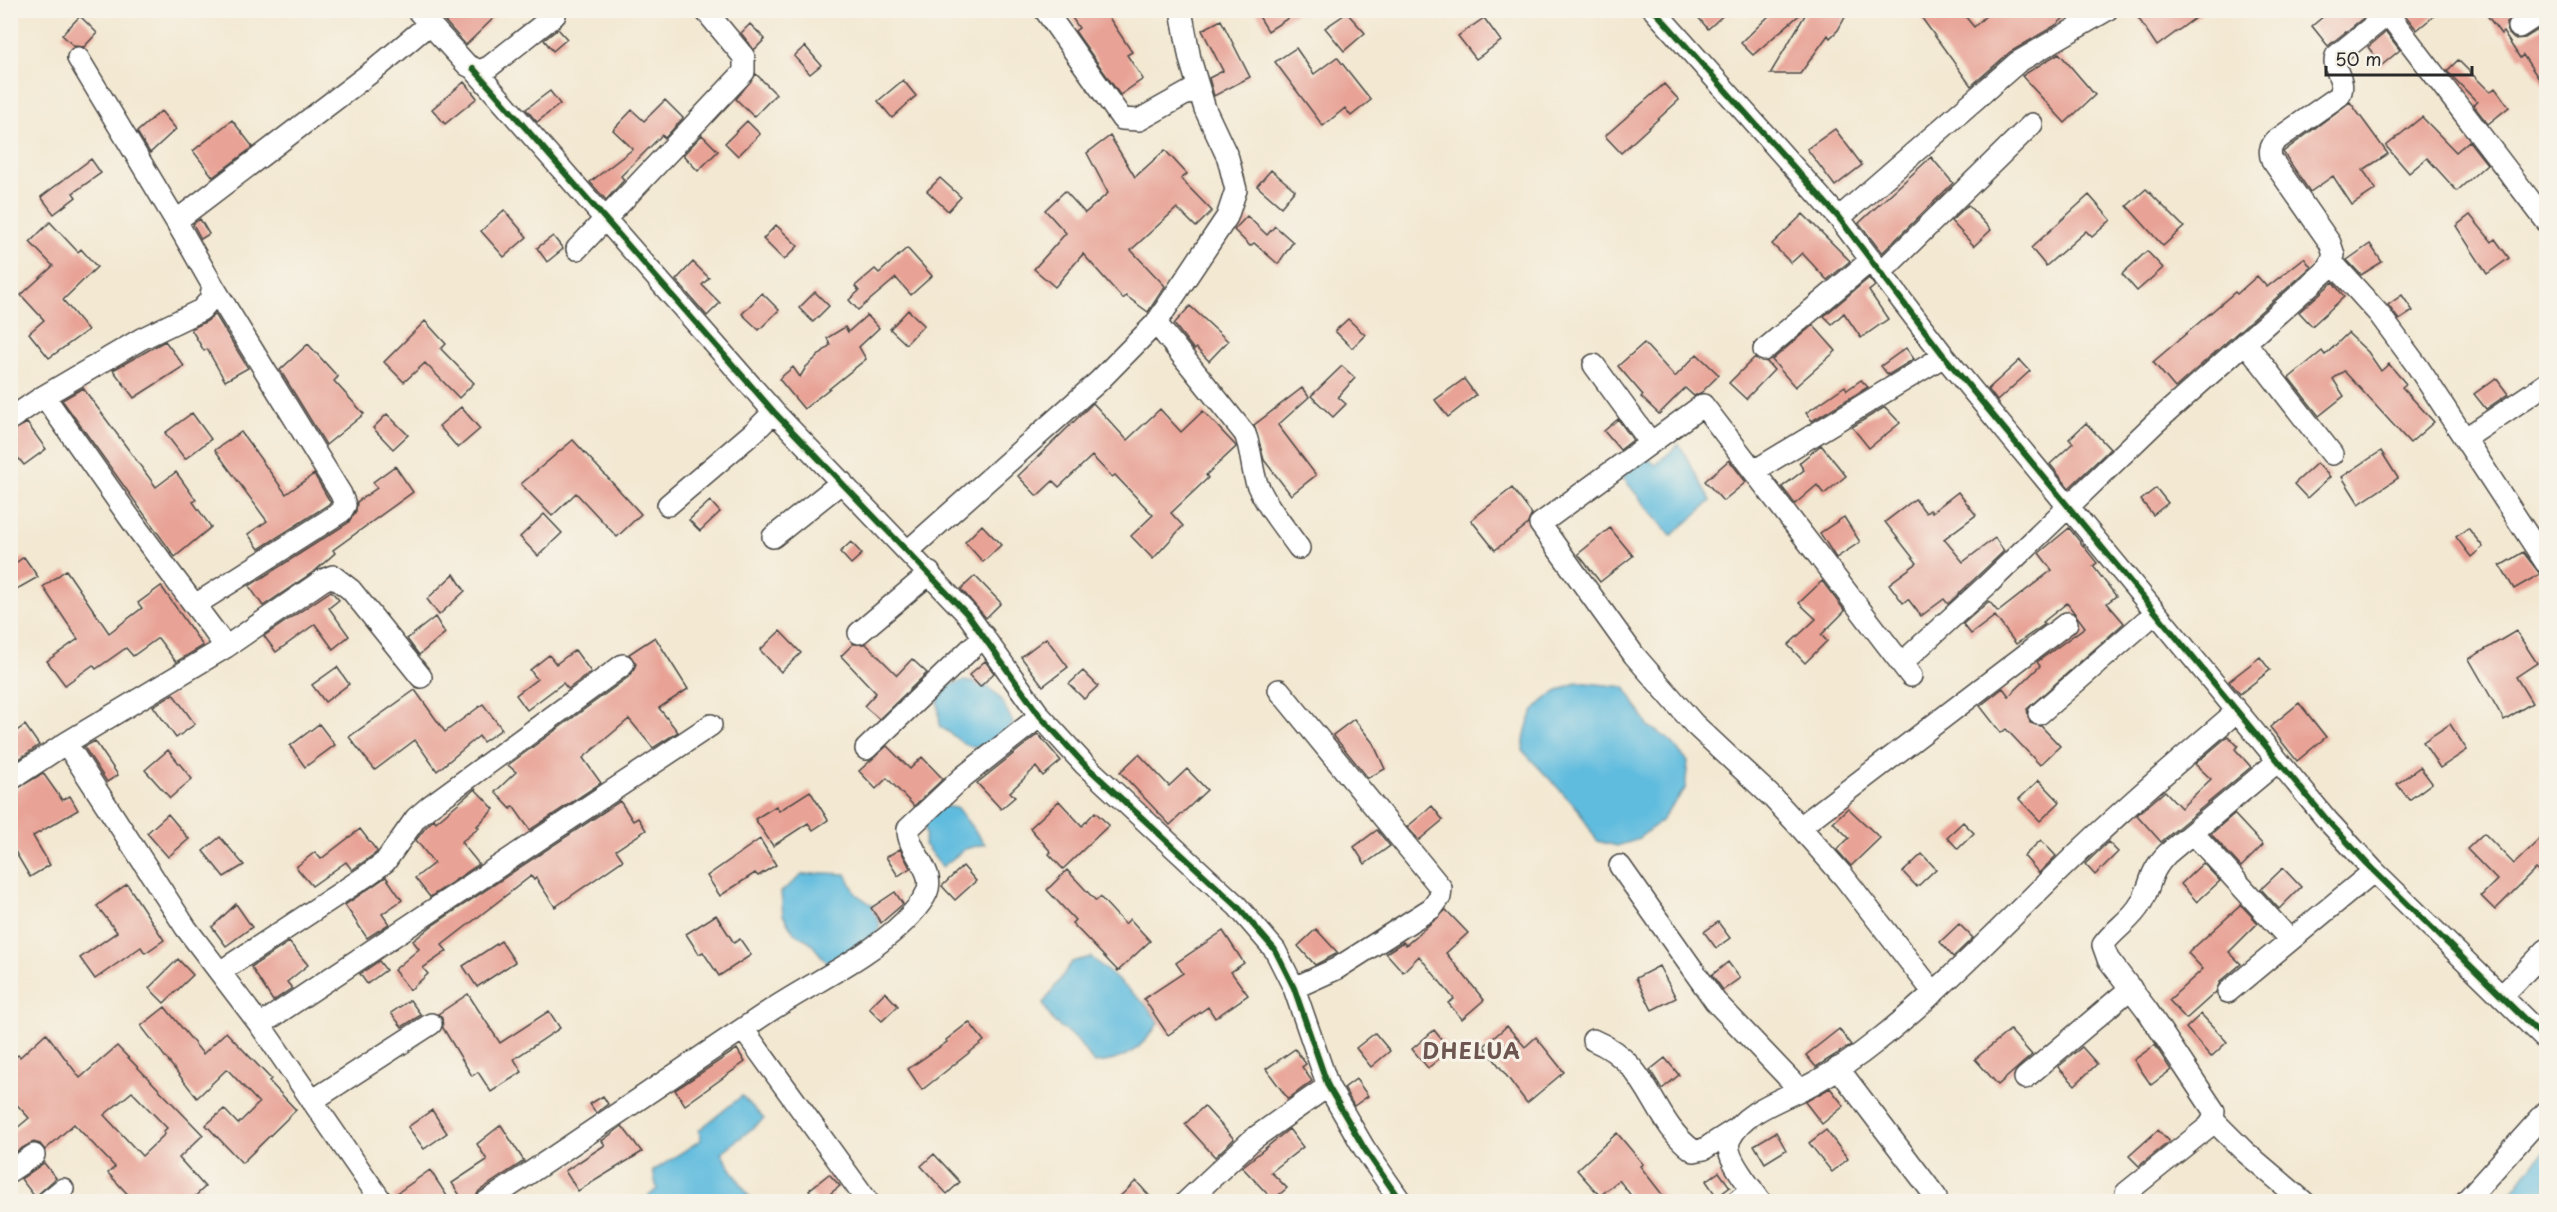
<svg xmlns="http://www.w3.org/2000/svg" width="2557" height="1212" viewBox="0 0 2557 1212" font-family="'Playpen Sans',sans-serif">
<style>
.water{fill:#61bcde;stroke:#467484;stroke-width:1.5}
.building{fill:#e8a396;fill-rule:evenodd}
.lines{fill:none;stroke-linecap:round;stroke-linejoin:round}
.minor-casing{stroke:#494744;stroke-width:24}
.minor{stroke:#fff;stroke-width:21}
.cycleway-casing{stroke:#f7f3e8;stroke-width:10}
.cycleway{stroke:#1b5e20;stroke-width:6}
.labels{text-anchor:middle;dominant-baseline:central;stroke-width:6;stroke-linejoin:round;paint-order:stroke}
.district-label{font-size:21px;font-weight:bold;letter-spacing:1.5px;fill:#6d5550;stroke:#f7f3e8}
</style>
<rect width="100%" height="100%" fill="#f7f3e8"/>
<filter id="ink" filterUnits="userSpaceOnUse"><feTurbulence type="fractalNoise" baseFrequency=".0167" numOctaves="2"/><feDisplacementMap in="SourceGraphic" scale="12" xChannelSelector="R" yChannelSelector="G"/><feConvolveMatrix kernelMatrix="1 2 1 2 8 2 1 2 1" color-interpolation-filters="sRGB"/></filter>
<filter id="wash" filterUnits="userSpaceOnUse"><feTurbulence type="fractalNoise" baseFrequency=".008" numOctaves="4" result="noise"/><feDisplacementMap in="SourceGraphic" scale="24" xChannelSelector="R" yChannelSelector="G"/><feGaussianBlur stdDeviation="1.35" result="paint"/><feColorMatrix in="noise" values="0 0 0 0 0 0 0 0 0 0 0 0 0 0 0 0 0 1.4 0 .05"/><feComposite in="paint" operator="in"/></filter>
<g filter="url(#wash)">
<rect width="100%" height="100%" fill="#f3e8d2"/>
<path class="water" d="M1679,444L1711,501L1671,536L1619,473L1642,454L1656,465Z
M964,681C996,685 1000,696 1013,723L1004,739C991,744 977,751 963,743C954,738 951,732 940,727L938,702L941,687Z
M1577,682L1625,687L1648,726L1667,738L1688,761L1685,789L1661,821L1636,840L1617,846L1597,841L1578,809L1523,751C1526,708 1540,699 1577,682Z
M941,806L957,808L985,844L965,849L942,867L924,844L926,834L924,824Z
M822,873L846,874L856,894L875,907L880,926L869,948L830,966L809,941L794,933L783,915L781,892L802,875Z
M1091,957L1144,1003L1159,1022C1143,1048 1124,1062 1094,1063L1076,1039L1053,1021L1043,1004L1072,962Z
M742,1096L764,1119L721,1153L752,1201H643L657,1189L653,1171L701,1140L699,1130Z
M2546,1147V1201H2504Z"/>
<g id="blocks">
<path class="building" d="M435,10H502L466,45Z
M1067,10H1104L1132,52L1127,55L1143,79L1120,95L1075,31L1079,28Z
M1255,10H1301L1268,31Z
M1692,10H1729L1708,29Z
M1775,10H1805L1753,55L1741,43Z
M1808,10H1849L1838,30L1830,38L1828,35L1800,74H1770Z
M1916,10H1960L1974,27L1992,10H2073L2056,25L2010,52L1971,86Z
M2133,10H2206L2157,46Z
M2331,10H2371L2372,11L2328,46L2312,26Z
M2405,10H2441L2417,30L2405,15Z
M2483,10H2521L2507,22L2508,33L2514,39L2525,38L2547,24V91L2523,55L2520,58L2503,32L2501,34Z
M1347,13L1365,33L1344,51L1325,28Z
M80,16L97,33L84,47L74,46L62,35Z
M1484,18L1501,41L1476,59L1458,36Z
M1221,20L1250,77L1214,96L1209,78L1223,71L1202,30Z
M750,24L765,39L754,50L741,33Z
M558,29L567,39L553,51L544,40Z
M2386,32L2400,50L2382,65L2368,47Z
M805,46L821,65L810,74L794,56Z
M1296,48L1314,74L1337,57L1371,100L1351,116L1345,108L1323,126L1275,62Z
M2059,53L2095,95L2065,123L2022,76Z
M2458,60L2490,92L2495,88L2509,107L2488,124L2473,105L2477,102L2447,71Z
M756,74L776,94L754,117L736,99Z
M903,80L916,96L892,118L878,101Z
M464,82L477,98L445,124L432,109Z
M1664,84L1679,100L1621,153L1605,136Z
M550,91L560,104L537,122L526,109Z
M665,100L683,118L665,138L662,135L621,176L624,180L606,200L590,182L633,149L613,130L632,110L644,121Z
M2350,102L2388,154L2363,170L2376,189L2352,205L2333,176L2310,192L2283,152Z
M161,111L176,129L150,153L137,132Z
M2422,117L2456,152L2469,141L2487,164L2457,191L2427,158L2409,173L2386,146Z
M232,120L253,147L213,177L193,151Z
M747,121L760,134L738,156L725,143Z
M1835,129L1862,165L1835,186L1807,149Z
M702,135L718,151L698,171L683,155Z
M1110,136L1135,177L1165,150L1187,174L1181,179L1212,211L1196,227L1177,208L1131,250L1165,286L1148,312L1126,296L1123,299L1083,254L1055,287L1034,269L1066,233L1045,210L1065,191L1085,213L1108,193L1087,153Z
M1931,157L1953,183L1882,253L1859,223Z
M91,159L101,173L73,193L76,197L54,214L41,197Z
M1271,170L1295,190L1281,207L1257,186Z
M940,178L961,197L948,211L927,191Z
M2146,189L2184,227L2163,246L2127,206Z
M2089,195L2111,220L2092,237L2086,231L2046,266L2031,248Z
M1968,205L1991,230L1974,246L1951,221Z
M504,210L527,237L504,257L481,231Z
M1803,214L1850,261L1827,280L1802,253L1791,263L1772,244Z
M2470,215L2492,242L2495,239L2509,258L2487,274L2456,226Z
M1247,216L1267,235L1275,226L1293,242L1278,264L1254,243L1250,246L1234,230Z
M200,219L209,234L201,239L193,224Z
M50,222L78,252L81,249L97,267L63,300L88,330L49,358L29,333L44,320L21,295L53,266L30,242Z
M776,225L798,246L784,260L763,239Z
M553,236L563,249L547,262L537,248Z
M2370,244L2382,262L2361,275L2347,260Z
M907,248L932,276L911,295L896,278L858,310L849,300L859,291L855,286L875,269L879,273Z
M2147,251L2163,268L2137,291L2122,274Z
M2304,258L2311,267L2175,388L2153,362L2235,292L2237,294L2257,276L2267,287Z
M693,262L709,278L702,285L720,303L707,316L676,280Z
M1869,278L1875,286L1869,291L1888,319L1861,338L1844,313L1832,324L1824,316Z
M2333,282L2344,297L2312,326L2299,312Z
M815,292L829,306L813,322L799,308Z
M762,293L779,310L759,330L742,314Z
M2402,295L2413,311L2399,320L2388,305Z
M1190,306L1228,341L1209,361L1196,348L1194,350L1174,324Z
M908,310L924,325L906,344L890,329Z
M215,314L248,368L225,381L207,349L204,351L191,329L207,321Z
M867,315L879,328L859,347L866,359L804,409L779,379L793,367L800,377L806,367L830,345L827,338L845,327L848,332Z
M1348,319L1365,335L1352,348L1335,331Z
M425,321L446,344L441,349L474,383L459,398L425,363L404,382L384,362Z
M1813,325L1836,351L1795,387L1772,360Z
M2348,333L2368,352L2381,371L2389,364L2406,384L2402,387L2434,422L2410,443L2344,371L2333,379L2344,396L2319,416L2289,378L2322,351L2325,355Z
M165,341L184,366L134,398L113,370Z
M1644,343L1675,377L1697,354L1719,375L1702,392L1694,396L1685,388L1659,414L1641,397L1643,395L1618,366Z
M308,344L338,377L334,381L364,414L326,445L280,370Z
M1906,348L1914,359L1888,375L1881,366Z
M1754,358L1767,362L1774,370L1746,399L1729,383Z
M2020,360L2030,371L1997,401L1988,389Z
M1342,366L1355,378L1338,397L1346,404L1333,417L1311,396Z
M2496,378L2508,394L2486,409L2474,394Z
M1464,379L1476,395L1448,417L1435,400Z
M1861,380L1868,387L1812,421L1806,413L1845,386L1847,390Z
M83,388L156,487L176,472L196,500L193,502L211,527L175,557L62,400Z
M1302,388L1309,397L1278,425L1316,475L1291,495L1264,460L1254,425Z
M1093,403L1127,440L1160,409L1181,432L1203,411L1235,445L1236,447L1206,475L1208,478L1171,513L1183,526L1153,559L1131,536L1153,515L1115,475L1112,477L1092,456L1059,487L1053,481L1037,496L1018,476Z
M461,407L480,429L458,448L439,426Z
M1885,407L1900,423L1869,448L1852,427Z
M192,413L211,439L185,459L165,433Z
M387,414L408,435L393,449L373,428Z
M1618,419L1633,440L1620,450L1604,431Z
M27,423L46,449L24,465L10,448V432Z
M2086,423L2110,449L2069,488L2050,464L2073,443L2069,439Z
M241,432L286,494L314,474L331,503L259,549L248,534L267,521L215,450Z
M573,440L641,514L617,537L576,493L552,516L521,484Z
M1821,445L1846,476L1824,494L1817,485L1795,504L1782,487L1804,470L1799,463Z
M2381,451L2398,478L2359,504L2342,477Z
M1729,460L1746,482L1723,501L1705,481Z
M2317,463L2330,477L2307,498L2294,484Z
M395,466L413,492L333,550L335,553L316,570L263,606L249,586L348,523L356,511L357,502L377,488L373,482Z
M1512,488L1532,514L1527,525L1495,550L1471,520Z
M2156,488L2168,503L2153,515L2141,500Z
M1958,492L1976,515L1944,539L1963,562L1995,538L2004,551L1948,604L1944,599L1921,616L1908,599L1903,603L1889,584L1917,563L1885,522L1915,499L1926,513L1930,510L1932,512Z
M710,501L720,512L700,531L689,520Z
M544,514L562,533L538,556L520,537Z
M1844,517L1860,542L1836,558L1820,533Z
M982,525L1001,545L983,562L965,542Z
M1610,528L1633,556L1600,582L1578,554Z
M2069,528L2097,563L2093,566L2116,596L2107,603L2124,623L2027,709L2030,723L2041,726L2060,746L2040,765L2006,729L2001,733L1980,706L2003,688L2009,696L2040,666L2037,662L2085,627L2067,603L2043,622L2045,624L2016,644L1995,616L1971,634L1963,624L1989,601L1998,612L2052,570L2039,553Z
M2468,528L2483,547L2471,557L2456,537Z
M851,542L862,554L851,564L840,552Z
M2523,552L2540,574L2514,589L2500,566Z
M24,557L38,577L10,593V567Z
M66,570L109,633L142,608L138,603L161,586L203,646L176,662L158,638L133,656L126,648L96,669L93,665L65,685L47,661L78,639L43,587Z
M454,574L465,591L439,615L427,599Z
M975,576L1001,603L986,618L961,589Z
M1822,581L1845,611L1821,635L1827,641L1805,663L1788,645L1816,619L1799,603Z
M331,591L339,600L329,608L349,636L333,649L315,624L276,652L264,636Z
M435,617L445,633L419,655L407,639Z
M780,631L801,653L781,672L760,650Z
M2516,631L2537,663L2516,677L2532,703L2504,720L2469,659Z
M655,637L688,689L659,708L678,732L653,748L629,719L583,758L601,783L530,830L513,806L511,809L495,792L516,772L508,765L631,675L636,664L629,654Z
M1046,638L1068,667L1043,686L1021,657Z
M853,644H866L897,675L912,659L927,673L879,719L864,706L876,693L841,656Z
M575,650L591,672L568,689L563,683L527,710L516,695L537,679L530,670L549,655L556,664Z
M2260,657L2270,670L2240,694L2229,681Z
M985,661L994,673L980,687L969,675Z
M337,667L349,684L325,702L312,685Z
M1083,671L1098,686L1084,699L1069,684Z
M415,690L445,732L483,704L502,729L483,742L479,736L437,771L415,740L375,770L349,737Z
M173,694L195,724L176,738L153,706Z
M2299,703L2326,737L2297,761L2270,727Z
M1354,719L1373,743L1385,769L1368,778L1333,735Z
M319,724L335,745L305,767L290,746Z
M2450,724L2467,750L2440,768L2423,742Z
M25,725L39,745L19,759L10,747V736Z
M1038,734L1061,761L1043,776L1036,767L1010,792L1015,797L1001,809L977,783Z
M2228,736L2238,746L2235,749L2251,767L2161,842L2137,815L2165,791L2181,808L2211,779L2195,764Z
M95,741L118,775L107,782L84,747Z
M887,746L910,769L922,757L943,779L914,806L887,778L876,789L859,771Z
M168,750L192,779L170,798L145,770Z
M1139,754L1169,786L1187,769L1207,790L1170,825L1120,772Z
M2420,767L2432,783L2409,800L2397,784Z
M43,773L62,800L70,796L78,810L33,836L50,865L30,877L10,843V793Z
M2039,780L2060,802L2040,821L2019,799Z
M475,789L494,809L477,826L479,828L461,842L479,864L430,897L415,878L434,863L416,840L426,827L434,819L436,822Z
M810,791L828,820L813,830L808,823L773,846L755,819L776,806L779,811Z
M620,801L633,821L638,818L646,830L616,850L623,860L555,907L536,878L534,880L531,876L442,945L447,951L423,968L428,974L410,990L394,970L419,949L413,941L433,925Z
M1059,801L1082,826L1095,812L1109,825L1063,869L1049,854L1051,852L1030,828Z
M1432,806L1443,820L1419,840L1407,827Z
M1848,808L1880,838L1851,866L1837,850L1849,838L1833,822Z
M168,814L189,839L168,857L147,833Z
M2234,814L2263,845L2241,867L2211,834Z
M1963,822L1974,833L1958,849L1947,837Z
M360,829L377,851L376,853L352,870L346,862L312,886L296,867L315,852L321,859Z
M1377,830L1390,846L1365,864L1354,847Z
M2547,832V879L2536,869L2495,910L2481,896L2497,880L2467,849L2484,833L2514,864Z
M220,837L244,865L224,877L203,851Z
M760,839L776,865L758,876L755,873L720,896L707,876Z
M2041,840L2056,856L2039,873L2024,856Z
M2108,842L2118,852L2095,875L2085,864Z
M900,849L910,868L898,876L886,857Z
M1922,854L1936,869L1917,887L1903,872Z
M2203,863L2220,881L2197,902L2181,884Z
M963,866L976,881L955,900L942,886Z
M2283,868L2301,887L2279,909L2261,889Z
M1067,870L1096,901L1100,897L1125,924L1130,919L1150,941L1118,971L1072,923L1075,920L1047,890Z
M386,877L402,900L382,914L389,924L367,938L345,905Z
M127,884L164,940L145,953L141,947L95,979L80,958L117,932L97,906Z
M895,892L903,904L881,923L871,908Z
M236,904L252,927L226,946L212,927Z
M2241,905L2258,923L2229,952L2241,964L2220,982L2216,992L2186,1019L2169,1000L2203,969L2188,953Z
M1446,910L1468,933L1446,953L1484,1000L1462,1019L1448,1003L1454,999L1419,956L1403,972L1386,953L1403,942L1406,945Z
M716,915L734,943L740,939L751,955L719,976L703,952L699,954L686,934Z
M1718,922L1730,938L1716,948L1704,932Z
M1959,924L1973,938L1953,957L1940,942Z
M1316,929L1338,953L1315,965L1298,946Z
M1223,931L1244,963L1231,972L1248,995L1215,1018L1208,1007L1168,1035L1144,999L1183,973L1176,963Z
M501,941L515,962L477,987L463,966Z
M289,942L308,965L287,982L292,988L273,1001L251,967Z
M178,959L193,975L164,1003L149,988Z
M379,961L386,970L367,984L360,974Z
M1728,962L1740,978L1723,990L1712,975Z
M1659,966L1676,998L1652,1010L1636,978Z
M885,992L898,1006L882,1021L869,1008Z
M468,994L500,1043L549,1011L560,1028L514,1059L522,1072L491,1092L478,1072L472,1076L443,1028L442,1018L438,1014Z
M410,1000L421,1015L402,1027L391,1013Z
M165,1007L203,1054L226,1032L271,1079L269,1081L296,1110L242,1163L206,1125L224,1109L238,1124L259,1103L227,1069L197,1098L141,1026Z
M2201,1014L2227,1042L2211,1057L2186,1028Z
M969,1022L984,1041L922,1090L908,1069L947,1042L946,1040Z
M1507,1026L1525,1047L1536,1037L1564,1072L1527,1103L1484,1046Z
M1839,1029L1851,1045L1816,1067L1806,1055Z
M1434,1030L1450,1050L1428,1068L1412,1049Z
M2010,1030L2032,1055L1998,1085L1975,1059Z
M46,1033L80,1078L117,1046L203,1135L179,1158L205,1187L189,1202H135L108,1173L115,1167L74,1124L45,1150L40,1144L33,1142L10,1155V1134L29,1118L10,1097V1062L18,1055L20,1057ZM132,1092L167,1128L163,1132L165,1134L142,1156L104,1115Z
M1375,1033L1390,1051L1371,1067L1356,1048Z
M2155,1045L2171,1070L2151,1085L2134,1060Z
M2082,1047L2097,1064L2075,1085L2058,1067Z
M737,1049L745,1062L685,1105L675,1090Z
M1295,1049L1306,1064L1302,1067L1312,1081L1288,1099L1266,1069Z
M1665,1058L1679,1075L1662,1089L1650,1070Z
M1356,1079L1368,1096L1354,1106L1344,1088Z
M1830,1088L1844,1106L1822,1124L1805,1102Z
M603,1096L608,1104L596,1113L590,1104Z
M1204,1106L1234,1139L1215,1157L1185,1124Z
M432,1110L447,1133L424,1149L408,1127Z
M501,1125L524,1161L479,1191L473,1202H464L452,1183L487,1160L477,1144Z
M622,1126L642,1152L578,1191L565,1171L605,1145L602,1141Z
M1289,1129L1303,1147L1271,1172L1287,1188L1273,1200L1242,1167Z
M1826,1130L1848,1159L1832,1172L1809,1143Z
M2158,1130L2169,1142L2139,1166L2129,1156Z
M1776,1132L1786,1150L1765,1163L1754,1145Z
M1617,1133L1643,1164L1640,1166L1668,1202H1636L1619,1180L1600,1196L1577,1170Z
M934,1154L960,1182L947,1194L921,1166Z
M44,1163L56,1178L35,1197L21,1179Z
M430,1170L447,1196L439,1202H395L393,1196Z
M1719,1172L1730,1187L1717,1197L1706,1181Z
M829,1174L840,1186L831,1193L836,1202H818L809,1190Z
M1136,1181L1155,1202H1114Z"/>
</g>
</g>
<g filter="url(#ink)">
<use href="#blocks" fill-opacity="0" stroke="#494744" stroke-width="1.5"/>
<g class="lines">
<defs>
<path id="minor" d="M417,10L467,65L479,71L489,67L555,15
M1045,10L1122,119L1139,120L1198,87
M1654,10L1839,218L1944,356L2327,820L2374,871L2546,1040
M2385,10L2546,221
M2519,27L2545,10
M78,58L176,221
M473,68L774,412L968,615L1040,716L1084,764L1237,906L1275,950L1294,988L1328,1086L1364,1148L1401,1202
M1839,218L2018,62L2107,10
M577,249L744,72V57L705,10
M2332,262L2379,314L2418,367L2546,563
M1880,273L2032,124
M1156,323L1245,434C1252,451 1251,468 1257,484C1267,507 1284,527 1299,548
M2245,342L2332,454
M1764,350L1871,260
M1594,365L1651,443
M44,396L141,339L201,310L210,300L213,286L176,221L378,67L429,24
M10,419L44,396L139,531L226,647L66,743L10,780
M2466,438L2546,384
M1754,471L1944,356
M668,505L755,431L774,412
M773,537L842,482
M908,551L1099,381L1156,323L1227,217L1236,190L1228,158L1205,109L1190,59L1181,10
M195,605L341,512L345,505L341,494L213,286
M859,633L930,573
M226,647L323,580L333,576L351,590L421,677
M1903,662L1986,586L2154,424L2329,268L2334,255L2330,243L2272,160C2269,152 2270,148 2275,141L2339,96C2348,81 2331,71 2336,56L2393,10
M1911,676L1703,405L1540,524L1634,655L1694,724L1773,798L1800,827L1844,877L1934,993
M1279,690L1441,888L1440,897L1432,908L1336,969L1294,988
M2039,714L2155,613
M66,743L186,928L260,1025L382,1202
M866,749L984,636
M1800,827L2067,623
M2193,833L2290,940
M1620,866L1715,1001L1800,1090
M220,972L366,876L385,862L416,818L430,806L623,665
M2228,992L2374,871
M2503,995L2546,950
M260,1025L711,725
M743,1029L868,1202
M1593,1040C1653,1065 1650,1120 1694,1151L1704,1149L1737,1128
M1838,1068L1936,1197
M2025,1078L2131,988
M312,1101L431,1024
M2213,1120L2244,1151L2304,1202
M10,1171L34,1155
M2126,1193L2208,1127L2213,1120L2214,1111L2147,1010L2108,959L2103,945C2114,929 2132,920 2141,903C2153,882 2148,874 2167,854L2277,762
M47,1202L63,1189
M486,1202C580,1140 672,1076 765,1014C812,982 864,961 905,921C913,912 922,904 927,892C936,870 907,851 908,829L963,777L1040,716
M1186,1202L1253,1139L1328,1086
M1736,1202L1752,1189
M1761,1202C1752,1188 1722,1156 1730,1139C1745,1108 1792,1097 1819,1080C1837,1070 1856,1058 1872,1045C1941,991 2001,927 2064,866C2119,812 2178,762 2236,712
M2465,1202L2546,1112"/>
</defs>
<use href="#minor" class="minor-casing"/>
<use href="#minor" class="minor"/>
<defs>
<path id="cycleway" d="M1654,10L1839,218L1944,356L2327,820L2374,871L2546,1040
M473,68L774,412L968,615L1040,716L1084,764L1237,906L1275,950L1294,988L1328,1086L1364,1148L1401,1202"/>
</defs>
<use href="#cycleway" class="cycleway-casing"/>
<use href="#cycleway" class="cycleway"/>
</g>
</g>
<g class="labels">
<g class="district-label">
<text x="1472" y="1050">DHELUA</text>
</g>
</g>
<rect width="2557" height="1212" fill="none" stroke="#f7f3e8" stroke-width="36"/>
<path d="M2326 66v9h146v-9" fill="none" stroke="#2b2b2b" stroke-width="3"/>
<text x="2335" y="66" font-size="18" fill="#2b2b2b" stroke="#f7f3e8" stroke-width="4.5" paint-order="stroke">50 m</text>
</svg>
